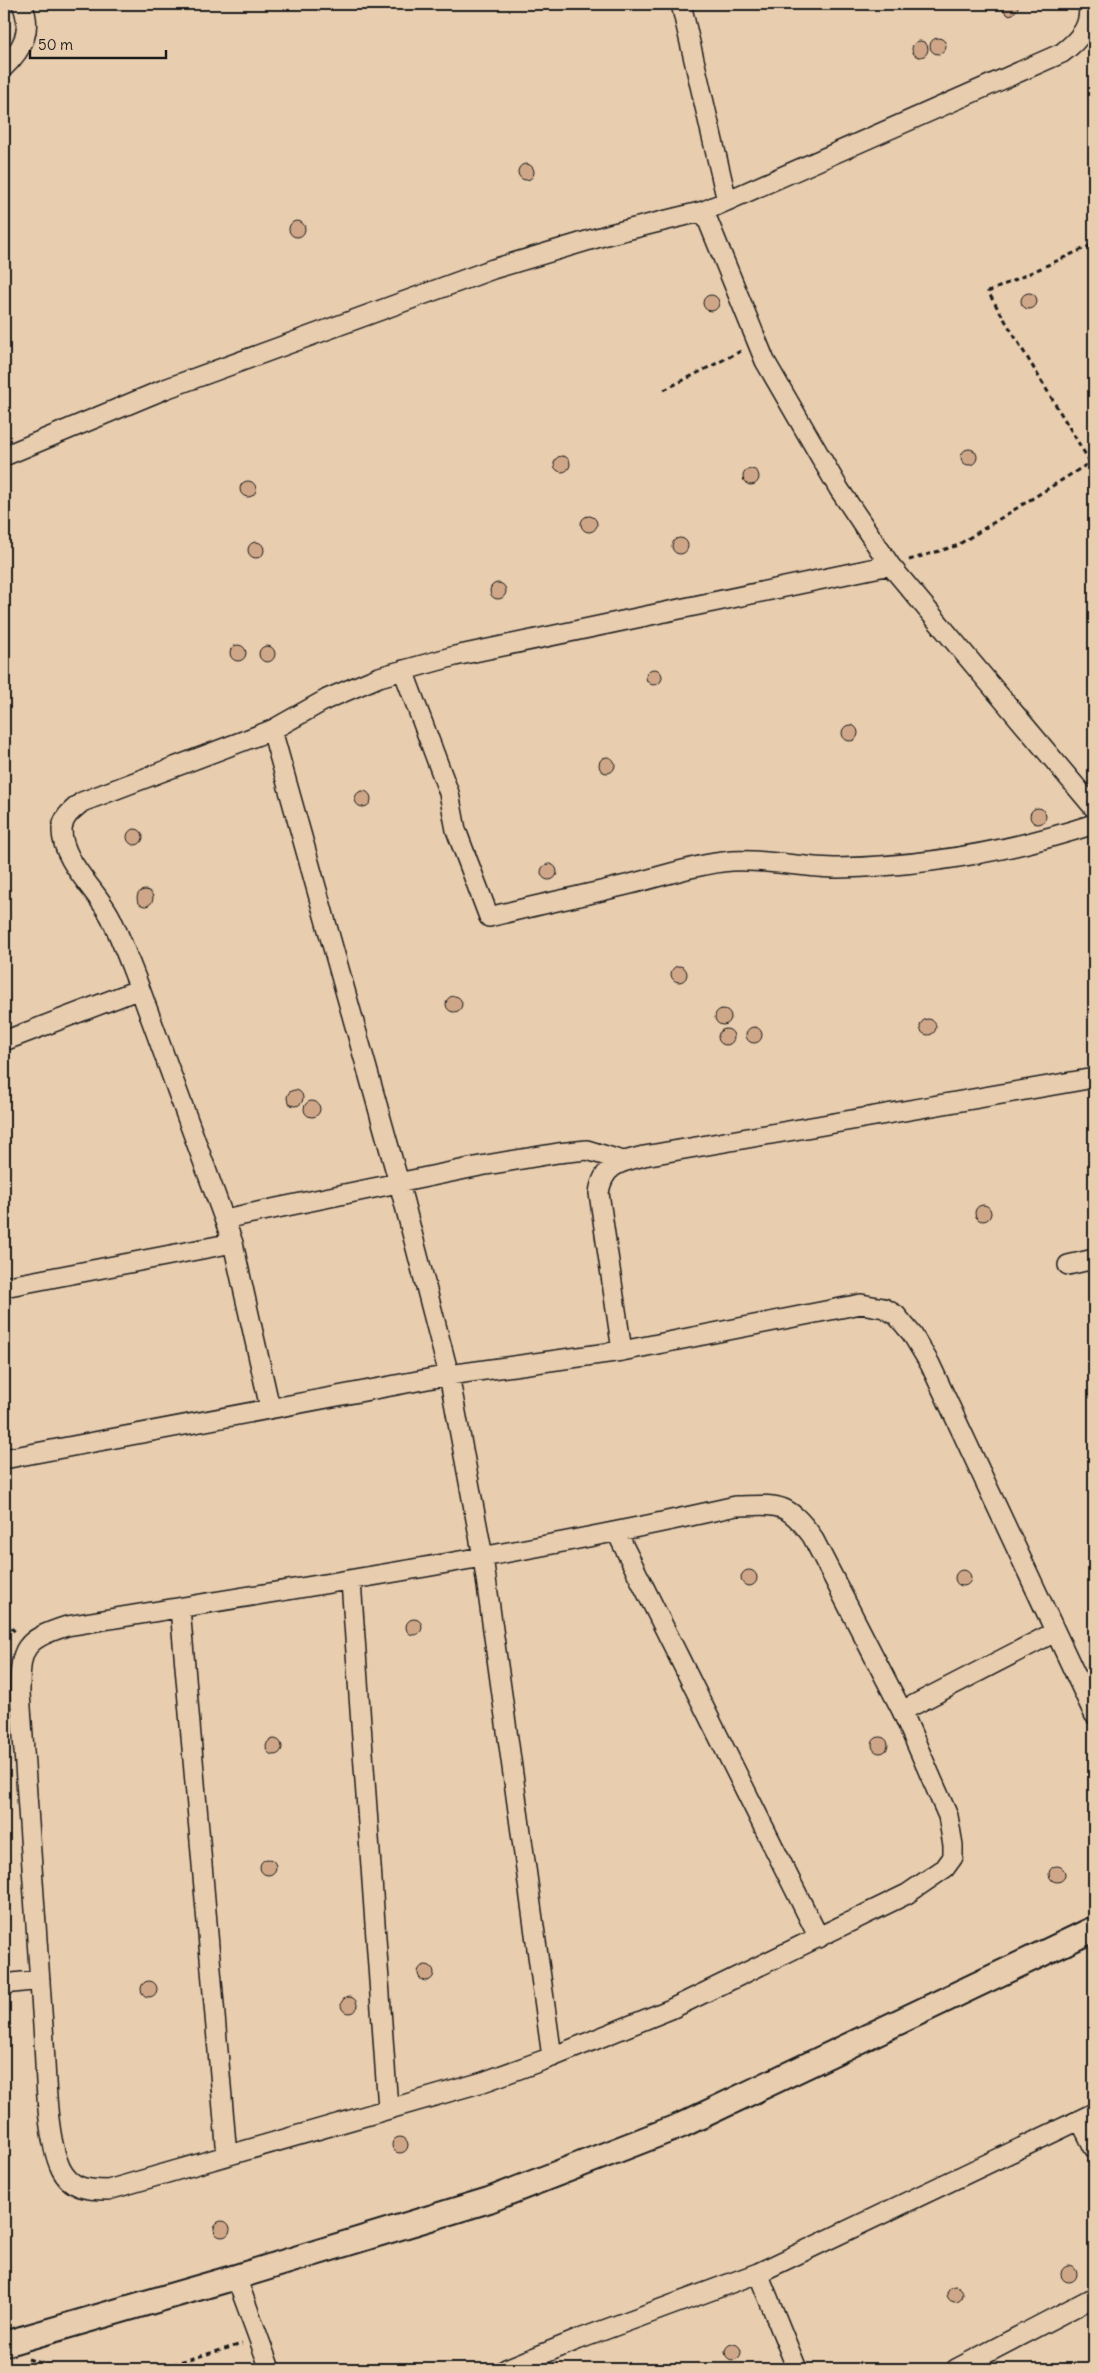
<svg xmlns="http://www.w3.org/2000/svg" width="1098" height="2373" viewBox="0 0 1098 2373" font-family="Delius,sans-serif">
<style>
.building{fill:#cfa788;stroke:#1c1c1c}
.lines{fill:none;stroke-linecap:round;stroke-linejoin:round}
.minor-casing{stroke:#1c1c1c;stroke-width:22}
.tertiary-casing{stroke:#1c1c1c;stroke-width:28}
.path{stroke:#1c1c1c;stroke-width:3;stroke-dasharray:5 4;stroke-linecap:butt}
.minor{stroke:#e8cdaf;stroke-width:19}
.tertiary{stroke:#e8cdaf;stroke-width:24}
</style>
<rect width="100%" height="100%" fill="#e8cdaf"/>
<filter id="ink" filterUnits="userSpaceOnUse"><feTurbulence type="fractalNoise" baseFrequency=".02" numOctaves="2"/><feDisplacementMap in="SourceGraphic" scale="10" xChannelSelector="R" yChannelSelector="G"/><feConvolveMatrix kernelMatrix="1 2 1 2 8 2 1 2 1" color-interpolation-filters="sRGB"/></filter>
<g filter="url(#ink)">
<path class="building" d="M1017,4L1018,8L1013,14L1008,15L1003,10V4Z
M930 46a8 8 0 1 1 16 0a8 8 0 1 1-16 0Z
M912 49a8 8 0 1 1 16 0a8 8 0 1 1-16 0Z
M518 172a8 8 0 1 1 16 0a8 8 0 1 1-16 0Z
M289 229a8 8 0 1 1 16 0a8 8 0 1 1-16 0Z
M1021 301a8 8 0 1 1 16 0a8 8 0 1 1-16 0Z
M703 303a8 8 0 1 1 16 0a8 8 0 1 1-16 0Z
M961 457a8 8 0 1 1 16 0a8 8 0 1 1-16 0Z
M554 464a8 8 0 1 1 16 0a8 8 0 1 1-16 0Z
M743 477a8 8 0 1 1 16 0a8 8 0 1 1-16 0Z
M240 489a8 8 0 1 1 16 0a8 8 0 1 1-16 0Z
M581 524a8 8 0 1 1 16 0a8 8 0 1 1-16 0Z
M672 546a8 8 0 1 1 16 0a8 8 0 1 1-16 0Z
M248 550a8 8 0 1 1 16 0a8 8 0 1 1-16 0Z
M490 591a8 8 0 1 1 16 0a8 8 0 1 1-16 0Z
M230 653a8 8 0 1 1 16 0a8 8 0 1 1-16 0Z
M259 654a8 8 0 1 1 16 0a8 8 0 1 1-16 0Z
M646 677a8 8 0 1 1 16 0a8 8 0 1 1-16 0Z
M842 733a8 8 0 1 1 16 0a8 8 0 1 1-16 0Z
M599 765a8 8 0 1 1 16 0a8 8 0 1 1-16 0Z
M355 799a8 8 0 1 1 16 0a8 8 0 1 1-16 0Z
M1030 816a8 8 0 1 1 16 0a8 8 0 1 1-16 0Z
M127 837a8 8 0 1 1 16 0a8 8 0 1 1-16 0Z
M541 872a8 8 0 1 1 16 0a8 8 0 1 1-16 0Z
M137 898a8 8 0 1 1 16 0a8 8 0 1 1-16 0Z
M671 974a8 8 0 1 1 16 0a8 8 0 1 1-16 0Z
M446 1004a8 8 0 1 1 16 0a8 8 0 1 1-16 0Z
M715 1017a8 8 0 1 1 16 0a8 8 0 1 1-16 0Z
M920 1027a8 8 0 1 1 16 0a8 8 0 1 1-16 0Z
M746 1035a8 8 0 1 1 16 0a8 8 0 1 1-16 0Z
M718 1037a8 8 0 1 1 16 0a8 8 0 1 1-16 0Z
M287 1098a8 8 0 1 1 16 0a8 8 0 1 1-16 0Z
M304 1109a8 8 0 1 1 16 0a8 8 0 1 1-16 0Z
M975 1213a8 8 0 1 1 16 0a8 8 0 1 1-16 0Z
M741 1578a8 8 0 1 1 16 0a8 8 0 1 1-16 0Z
M955 1578a8 8 0 1 1 16 0a8 8 0 1 1-16 0Z
M406 1627a8 8 0 1 1 16 0a8 8 0 1 1-16 0Z
M872 1745a8 8 0 1 1 16 0a8 8 0 1 1-16 0Z
M266 1747a8 8 0 1 1 16 0a8 8 0 1 1-16 0Z
M260 1867a8 8 0 1 1 16 0a8 8 0 1 1-16 0Z
M1049 1874a8 8 0 1 1 16 0a8 8 0 1 1-16 0Z
M418 1973a8 8 0 1 1 16 0a8 8 0 1 1-16 0Z
M141 1989a8 8 0 1 1 16 0a8 8 0 1 1-16 0Z
M341 2005a8 8 0 1 1 16 0a8 8 0 1 1-16 0Z
M392 2145a8 8 0 1 1 16 0a8 8 0 1 1-16 0Z
M214 2229a8 8 0 1 1 16 0a8 8 0 1 1-16 0Z
M1061 2274a8 8 0 1 1 16 0a8 8 0 1 1-16 0Z
M947 2294a8 8 0 1 1 16 0a8 8 0 1 1-16 0Z
M725 2352a8 8 0 1 1 16 0a8 8 0 1 1-16 0Z"/>
<g class="lines">
<defs>
<path id="minor" d="M681,4L727,201
M4,67C23,49 33,30 22,4
M704,211L765,361L839,489L890,565L1094,808
M4,456L165,389L493,269L610,234L704,211L1062,53C1079,40 1092,26 1088,4
M403,670L449,793L456,830L489,917C533,906 577,897 622,886C658,878 694,864 732,861C767,859 803,868 838,868C924,866 1012,851 1094,824
M272,730L399,1183L449,1375L483,1557L552,2057
M140,989C131,966 122,941 111,918C98,891 61,861 62,829C63,816 73,810 82,802L272,730L327,699L379,677L455,656L890,565
M4,1041L140,989L233,1243
M224,1219L480,1166L558,1153L587,1150L623,1161
M1068,1265L1094,1259
M4,1287L233,1243L270,1408
M622,1351L599,1193C603,1165 620,1162 644,1156L1094,1078
M4,1459L449,1375L622,1351L861,1304L884,1308L896,1315L912,1334L930,1364L1094,1714
M736,1506C778,1505 786,1501 812,1536L902,1711L948,1816L953,1845V1857L945,1868L907,1894L671,2009L552,2057L483,2082L108,2190C88,2190 71,2189 61,2169C45,2136 46,2064 43,2026C35,1915 28,1804 20,1693C20,1648 23,1640 67,1626C291,1589 515,1556 736,1506Z
M617,1533L819,1938
M351,1581L388,2109
M180,1608L227,2156
M902,1711L1055,1632
M4,1984L40,1980
M1080,2120L1094,2148
M758,2273L797,2369
M236,2277L270,2369
M506,2369L577,2340L758,2273L1094,2113
M956,2369L1094,2297"/>
<path id="tertiary" d="M4,2344L236,2277L489,2200L682,2125L1094,1929"/>
</defs>
<use href="#minor" class="minor-casing"/>
<use href="#tertiary" class="tertiary-casing"/>
<path class="path" d="M664,390L741,351
M1090,462L988,292L1094,244
M909,560L956,546L1094,460
M4,1622L17,1633
M28,2359L61,2369
M155,2369L242,2344"/>
<use href="#minor" class="minor"/>
<use href="#tertiary" class="tertiary"/>
</g>
</g>
<rect width="1098" height="2373" fill="none" stroke="#e8cdaf" stroke-width="20"/>
<rect x="10" y="10" width="1078" height="2353" fill="none" stroke="#1c1c1c" stroke-width="2" filter="url(#ink)"/>
<path d="M30 50v8h136v-8" fill="none" stroke="#1c1c1c" stroke-width="2.5"/>
<text x="38" y="50" font-size="15" fill="#1c1c1c" stroke="#e8cdaf" stroke-width="4" paint-order="stroke">50 m</text>
</svg>
